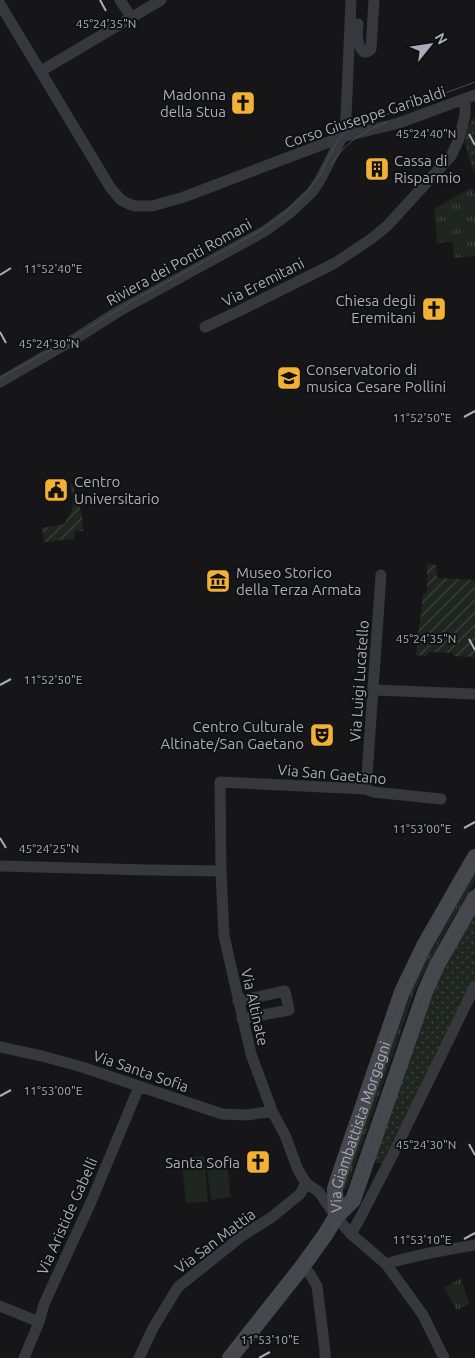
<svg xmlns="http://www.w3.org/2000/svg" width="475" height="1358" viewBox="0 0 475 1358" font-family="Ubuntu,sans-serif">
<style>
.grass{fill:url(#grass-tufts)}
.park{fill:url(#park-dots)}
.garden{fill:url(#garden-furrows)}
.pitch{fill:#1e261f}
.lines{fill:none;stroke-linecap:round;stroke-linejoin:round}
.street{stroke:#37383d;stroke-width:11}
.secondary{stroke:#45474d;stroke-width:16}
.tram{stroke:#4a4c52;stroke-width:1}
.ticks{fill:none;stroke:#a8adb8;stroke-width:2}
.labels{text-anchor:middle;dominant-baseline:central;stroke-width:4;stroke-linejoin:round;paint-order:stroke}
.poi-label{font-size:15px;fill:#a8adb8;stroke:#111113;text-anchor:end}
.street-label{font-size:15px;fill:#a8adb8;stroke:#111113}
.ticks-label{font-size:12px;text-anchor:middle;fill:#a8adb8;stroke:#111113;stroke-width:4;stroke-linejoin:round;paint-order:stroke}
</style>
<defs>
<pattern id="grass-tufts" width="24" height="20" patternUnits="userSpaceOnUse" patternTransform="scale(1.25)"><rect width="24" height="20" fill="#1e261f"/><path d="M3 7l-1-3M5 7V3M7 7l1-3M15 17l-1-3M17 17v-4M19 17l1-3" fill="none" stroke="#3c433d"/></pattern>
<pattern id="park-dots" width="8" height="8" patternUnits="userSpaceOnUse" patternTransform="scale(1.25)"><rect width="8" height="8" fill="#1e261f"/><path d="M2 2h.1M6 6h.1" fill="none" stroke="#3c433d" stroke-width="1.8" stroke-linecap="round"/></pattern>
<pattern id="garden-furrows" width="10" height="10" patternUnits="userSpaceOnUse" patternTransform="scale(1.25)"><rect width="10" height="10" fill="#1e261f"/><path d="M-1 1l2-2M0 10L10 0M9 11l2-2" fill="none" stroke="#3c433d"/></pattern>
</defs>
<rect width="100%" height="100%" fill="#161618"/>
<path class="grass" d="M472,188L475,195V256L454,258L453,242L437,243L434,209L458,195Z
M475,873V881L440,941L415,990L346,1190H344L343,1187L412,989L424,964Z
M461,1278L469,1304L457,1310L444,1288Z"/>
<path class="park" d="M475,115V174C471,167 465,146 465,138C466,130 470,121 475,115Z
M475,907V981L387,1152L383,1163H378L367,1158L427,992Z"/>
<path class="garden" d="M72,483L82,514L83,531H75L74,539L44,542L42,528L64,524C75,506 75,504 70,484Z
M427,564L436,565L437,578L475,580V657L453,656V653L428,652L427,656L416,655L423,594L427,593Z"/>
<path class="pitch" d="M204,1156L208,1202L186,1203L181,1158Z
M226,1157L231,1197L211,1200L206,1160Z"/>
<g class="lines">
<path class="street" d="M120,0L131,17
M0,4L110,187L121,200L129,204L135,206H152L184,197L342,137L399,123L475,95
M358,24C357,34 356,45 364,52H367L371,49L374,0
M41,71L161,0
M205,327L241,310L335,263L371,239L387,226L451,156L459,139L465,115V99
M0,382L78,337L119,311L265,231L291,212L312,192L320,180L342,137L346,117L351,0
M374,690L475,694
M366,789L381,575
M441,799L373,792L366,789L220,782L221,871L224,936L251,1054L272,1111L285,1135L298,1170L306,1183L319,1192L336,1217L351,1234L386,1264L423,1315L444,1358
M0,866L148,870L221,871
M238,1001L285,991L289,1010L242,1019
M0,1047L42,1056L82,1067L222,1114L247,1115L272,1111
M351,1234L360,1218L392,1156L475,986
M386,1264C415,1255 445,1250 475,1245
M302,1267L310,1274L317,1286L325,1351V1358
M0,1306L39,1322
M24,1358L39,1322L44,1304L91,1202L139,1087
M139,1358L153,1328L178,1287L242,1236L272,1217L300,1194L306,1183"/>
<g class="secondary">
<path id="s1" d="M336,1217L335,1189L339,1176L402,992L424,946L475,857"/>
<path d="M230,1358L302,1267L325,1235L336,1217L353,1200L425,992L437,965L475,898"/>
</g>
<path class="tram" d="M331,165C346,142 362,132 387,122
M0,378L74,337L134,300L263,229L282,215L305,194L320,175L337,141L345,132L364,123L475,82
M223,1358L324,1227L340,1186L406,992L429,945L475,864
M236,1358L329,1238L334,1231L343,1213L421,990L433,962L475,888"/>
</g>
<path class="ticks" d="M100,0L106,11M469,134L475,145M0,275L11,268M0,332L6,343M464,417L475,411M469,639L475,650M0,685L11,679M464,828L475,822M0,838L6,848M0,1096L11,1090M469,1144L475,1155M464,1239L475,1233M259,1358L270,1352"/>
<defs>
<symbol id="church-square" viewBox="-11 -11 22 22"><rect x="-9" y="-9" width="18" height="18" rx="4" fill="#f2b134" stroke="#111113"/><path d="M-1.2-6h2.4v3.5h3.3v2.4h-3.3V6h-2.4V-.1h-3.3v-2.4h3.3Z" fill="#111"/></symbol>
<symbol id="building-square" viewBox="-11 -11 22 22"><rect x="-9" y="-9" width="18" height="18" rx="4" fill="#f2b134" stroke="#111113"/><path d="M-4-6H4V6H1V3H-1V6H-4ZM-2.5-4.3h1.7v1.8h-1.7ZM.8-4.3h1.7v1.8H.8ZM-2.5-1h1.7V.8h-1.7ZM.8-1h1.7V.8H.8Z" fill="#111"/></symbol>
<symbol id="university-square" viewBox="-11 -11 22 22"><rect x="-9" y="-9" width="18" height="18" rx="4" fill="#f2b134" stroke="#111113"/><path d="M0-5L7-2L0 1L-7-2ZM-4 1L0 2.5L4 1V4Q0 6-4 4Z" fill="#111"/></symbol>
<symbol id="civic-square" viewBox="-11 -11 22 22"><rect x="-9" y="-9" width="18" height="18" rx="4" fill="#f2b134" stroke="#111113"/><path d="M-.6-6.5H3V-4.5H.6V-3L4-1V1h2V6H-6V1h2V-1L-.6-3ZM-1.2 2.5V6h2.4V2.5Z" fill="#111"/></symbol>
<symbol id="museum-square" viewBox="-11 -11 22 22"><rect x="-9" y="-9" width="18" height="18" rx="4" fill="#f2b134" stroke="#111113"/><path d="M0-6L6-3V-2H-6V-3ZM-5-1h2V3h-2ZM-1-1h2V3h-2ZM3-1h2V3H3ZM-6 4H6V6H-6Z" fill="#111"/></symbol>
<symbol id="theatre-square" viewBox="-11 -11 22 22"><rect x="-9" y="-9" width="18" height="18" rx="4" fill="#f2b134" stroke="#111113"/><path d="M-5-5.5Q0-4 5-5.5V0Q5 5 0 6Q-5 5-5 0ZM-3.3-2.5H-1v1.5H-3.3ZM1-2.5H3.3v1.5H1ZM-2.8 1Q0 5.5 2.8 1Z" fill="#111"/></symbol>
</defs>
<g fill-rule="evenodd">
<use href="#church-square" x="229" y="89" width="28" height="28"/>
<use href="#building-square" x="363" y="155" width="28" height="28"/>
<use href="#church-square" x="420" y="295" width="28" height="28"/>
<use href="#university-square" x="275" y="364" width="28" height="28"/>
<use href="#civic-square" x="42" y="476" width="28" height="28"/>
<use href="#museum-square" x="204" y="567" width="28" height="28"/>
<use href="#theatre-square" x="308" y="721" width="28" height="28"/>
<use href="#church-square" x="244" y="1148" width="28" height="28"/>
</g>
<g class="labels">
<g class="poi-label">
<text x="226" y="94">Madonna<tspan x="226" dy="17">della Stua</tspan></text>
<text x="394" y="160" text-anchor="start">Cassa di<tspan x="394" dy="17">Risparmio</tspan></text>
<text x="416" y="300">Chiesa degli<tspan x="416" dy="17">Eremitani</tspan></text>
<text x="306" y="369" text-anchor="start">Conservatorio di<tspan x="306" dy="17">musica Cesare Pollini</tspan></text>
<text x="74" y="481" text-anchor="start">Centro<tspan x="74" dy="17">Universitario</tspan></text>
<text x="236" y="572" text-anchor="start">Museo Storico<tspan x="236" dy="17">della Terza Armata</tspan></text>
<text x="304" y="726">Centro Culturale<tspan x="304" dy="17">Altinate/San Gaetano</tspan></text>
<text x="240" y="1162">Santa Sofia</text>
</g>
<g class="street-label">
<text transform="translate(365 117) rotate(-18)">Corso Giuseppe Garibaldi</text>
<text transform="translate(179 262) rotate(-29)">Riviera dei Ponti Romani</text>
<text transform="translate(263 282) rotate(-27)">Via Eremitani</text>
<text transform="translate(359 681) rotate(-86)">Via Luigi Lucatello</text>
<text transform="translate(332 774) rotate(5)">Via San Gaetano</text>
<text transform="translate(255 1007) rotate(77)">Via Altinate</text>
<text transform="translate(141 1071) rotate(19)">Via Santa Sofia</text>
<text stroke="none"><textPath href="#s1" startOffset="94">Via Giambattista Morgagni</textPath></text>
<text transform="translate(67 1216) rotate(-66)">Via Aristide Gabelli</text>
<text transform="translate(215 1241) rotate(-37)">Via San Mattia</text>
</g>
</g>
<g class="ticks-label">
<text x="106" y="28">45°24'35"N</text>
<text x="426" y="138">45°24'40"N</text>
<text x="53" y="273">11°52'40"E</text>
<text x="49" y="348">45°24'30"N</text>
<text x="422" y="422">11°52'50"E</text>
<text x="426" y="643">45°24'35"N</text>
<text x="53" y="684">11°52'50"E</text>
<text x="422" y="833">11°53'00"E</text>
<text x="49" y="853">45°24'25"N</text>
<text x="53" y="1095">11°53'00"E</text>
<text x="426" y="1149">45°24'30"N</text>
<text x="422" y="1244">11°53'10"E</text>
<text x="270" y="1344">11°53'10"E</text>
</g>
<g transform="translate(430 45) rotate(60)" stroke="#111113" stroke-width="4" paint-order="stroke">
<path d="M0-4L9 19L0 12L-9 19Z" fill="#a8adb8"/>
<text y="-8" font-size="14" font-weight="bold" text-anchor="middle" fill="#a8adb8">N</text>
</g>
</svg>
